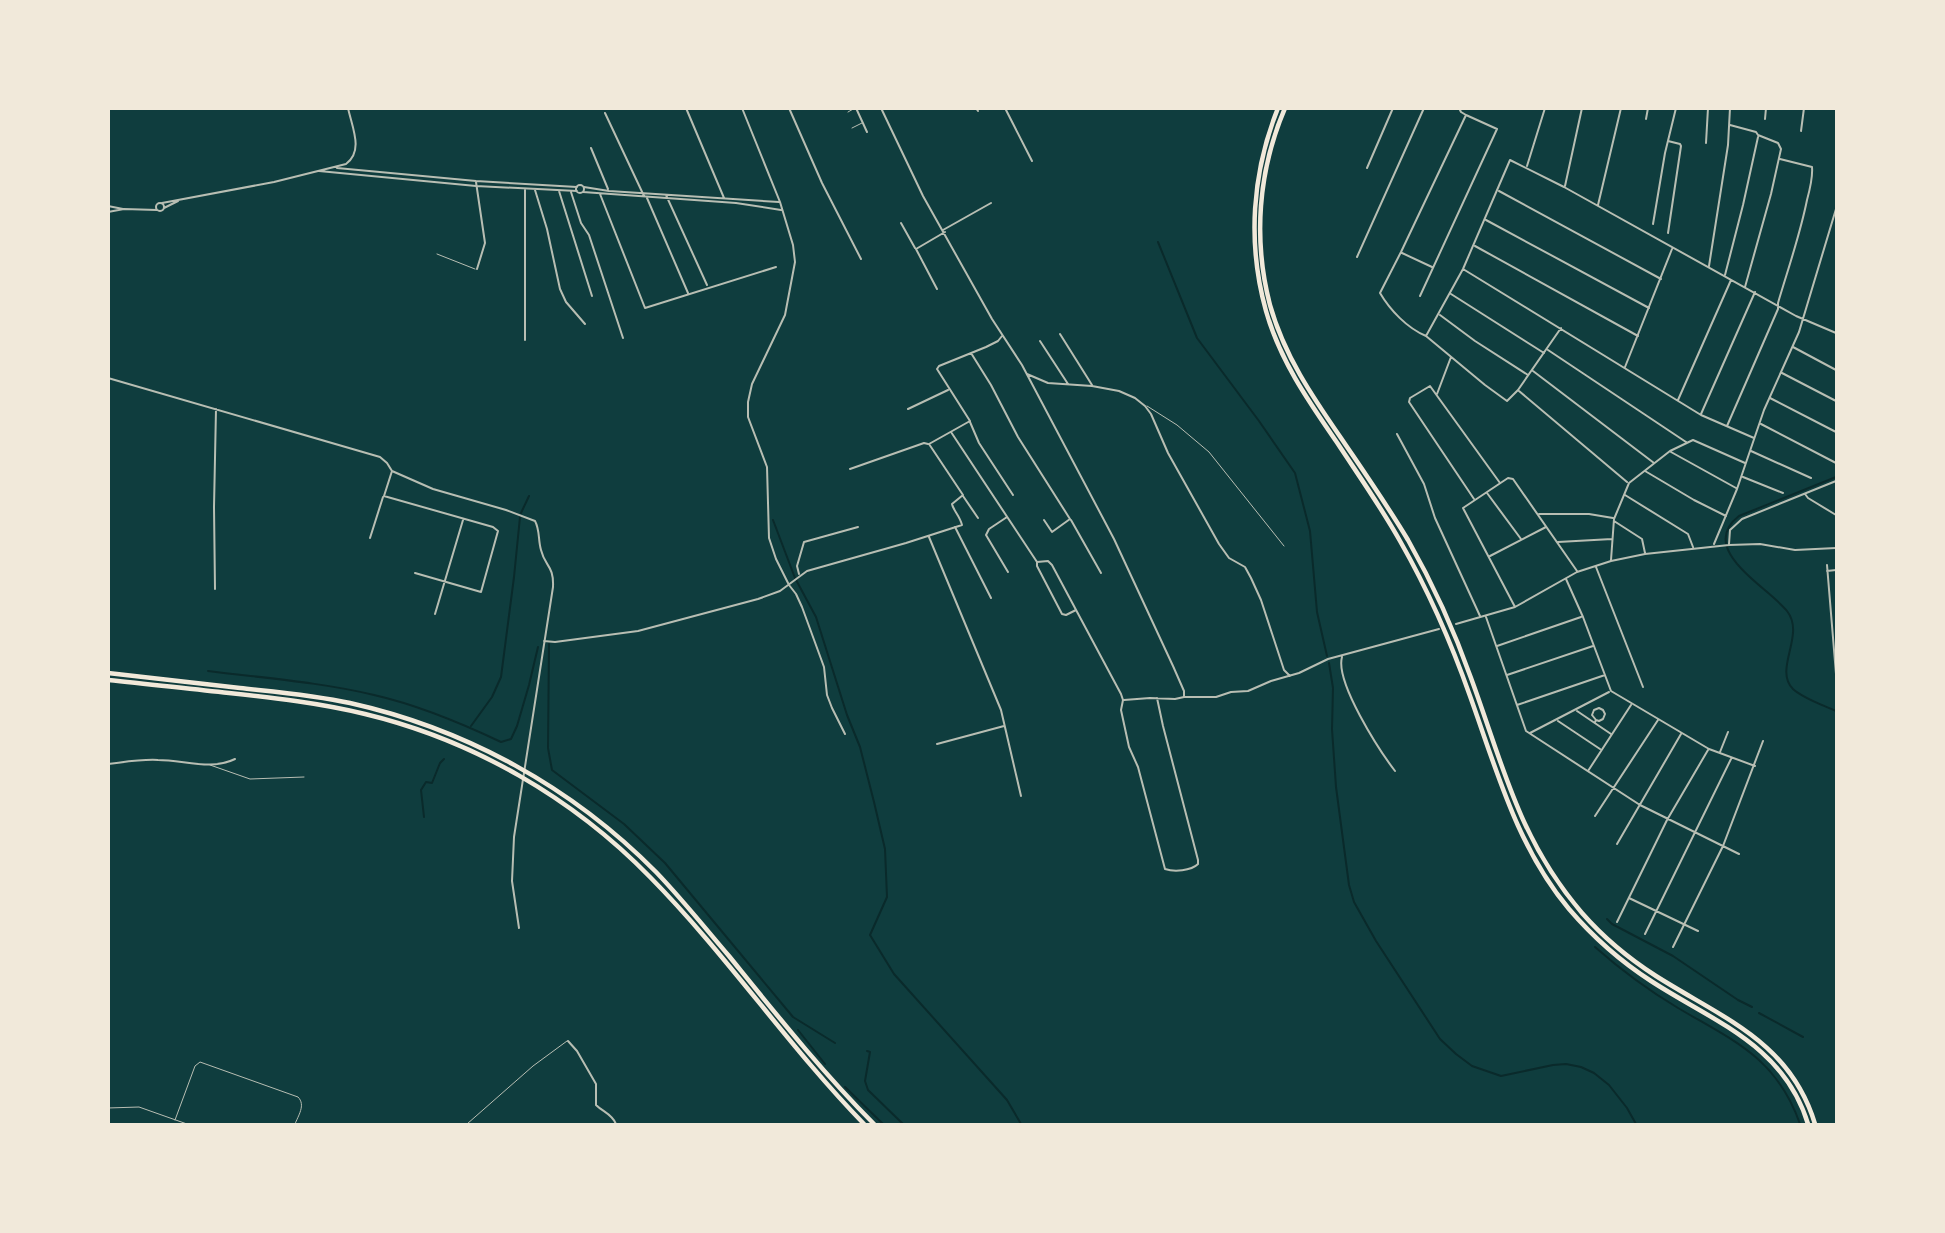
<svg xmlns="http://www.w3.org/2000/svg" width="1945" height="1233" viewBox="0 0 1945 1233" font-family="Mulish,sans-serif">
<style>
.lines{fill:none;stroke-linecap:round;stroke-linejoin:round}
.stream{stroke:#0a2a2b;stroke-width:2}
.service{stroke:#b8beb3;stroke-width:1}
.pedestrian{stroke:#b8beb3;stroke-width:2}
.minor{stroke:#b8beb3;stroke-width:2}
.motorway{stroke:#f1e9da;stroke-width:4.5}
</style>
<rect width="100%" height="100%" fill="#0f3d3e"/>
<g class="lines">
<path class="stream" d="M1158,242L1197,338L1259,421L1295,473L1310,531L1317,612L1327,656
M1836,477L1739,516C1696,549 1768,587 1787,611C1806,635 1773,669 1793,689C1804,699 1823,705 1836,711
M521,513L529,496
M773,520L795,578L816,617L847,715L860,747L874,802L885,849L887,897L870,935L894,974L1007,1100L1021,1124
M549,644L548,748L552,770L624,824L665,863L793,1017L835,1043
M1329,663L1333,688L1332,729L1336,787L1349,885L1354,902L1376,941L1440,1039L1456,1054L1472,1066L1501,1076L1553,1065L1566,1064L1581,1067L1594,1073L1609,1085L1627,1108L1636,1124
M208,671C263,678 320,682 374,695C418,705 461,723 501,742L511,739L517,726L529,685L538,647
M471,726L492,697L501,677L514,577L520,517
M424,817L421,790L426,782L432,783L440,763L444,759
M1607,919L1612,924L1673,956L1738,1000L1752,1007
M1595,947C1621,970 1648,990 1678,1008C1734,1041 1777,1058 1800,1124
M1759,1013L1803,1037
M798,1030L825,1064
M867,1051L870,1052L865,1081L868,1090L903,1124
M845,1087L883,1124"/>
<path class="service" d="M848,112L855,108
M852,128L862,123
M437,254L475,269
M1147,406L1177,425L1209,452L1284,546
M210,765L250,779L304,777
M108,1108L139,1107L187,1124
M175,1120L195,1066L200,1062L298,1097C306,1105 298,1116 295,1124
M467,1124L533,1066L567,1041"/>
<path class="pedestrian" d="M1577,711L1611,734
M1595,722L1596,720L1599,721L1603,719L1605,714L1603,710L1599,708L1594,710L1592,715L1596,720"/>
<path class="minor" d="M686,108L724,198
M742,108L780,202L793,245L795,262L785,315L752,384L748,402V417L767,467L769,538L776,559L789,585L796,594L802,607L824,667L827,695L832,708L845,734
M789,108L822,183L861,259
M856,108L867,132
M881,108L923,196L992,319L1022,365L1114,539L1173,666L1184,691V697
M976,108L978,111
M1005,108L1032,161
M605,113L644,196
M1646,119L1648,108
M1765,119L1766,108
M1730,125L1756,132L1758,135L1778,143L1781,149L1771,194L1745,287
M1801,131L1804,108
M1668,141L1680,144L1681,146L1668,233
M1706,143L1708,108
M591,148L608,189
M1527,166L1545,108
M337,168L476,181L577,187
M1367,168L1393,108
M319,171L476,186L577,191
M476,182L485,243L477,269
M576 189a4 4 0 1 1 8 0a4 4 0 1 1-8 0Z
M1565,186L1582,108
M584,187L609,191L779,202
M525,190V340
M535,190L547,229L560,289L566,302L585,324
M559,191L592,296
M1499,191L1661,279
M571,192L581,223L589,235L623,338
M583,192L736,203L781,210
M600,194L645,308L776,267
M666,195L707,285
M647,198L688,293
M156 207a4 4 0 1 1 8 0a4 4 0 1 1-8 0Z
M162,203L274,182L346,164C364,151 352,127 348,108
M1598,205L1621,108
M108,206L123,209
M164,208L178,201
M108,212L124,209L157,210
M1486,220L1649,308
M901,223L915,248
M1653,224L1665,153L1676,108
M943,230L991,203
M1475,246L1638,336
M1402,253L1432,267
M1357,257L1424,108
M1709,266L1728,145L1730,108
M1463,269L1701,415L1754,438
M1725,275L1743,205L1758,137
M937,289L916,249L945,232
M1451,294L1544,353
M1420,296L1497,129L1466,115L1461,112L1459,108
M1440,315L1475,341L1528,375
M1561,328L1518,390L1507,401L1485,385L1426,336L1463,269L1510,160L1564,187L1796,316L1836,333
M1060,334L1092,385
M1426,336C1407,328 1390,310 1380,293L1401,252L1466,115
M1040,341L1068,384
M1793,347L1836,370
M1548,350L1686,442
M971,353L991,385L1018,437L1070,519L1052,532L1044,520
M1625,367L1672,249
M1533,371L1654,463
M1782,373L1836,401
M1027,374L1048,383L1092,386L1119,391L1135,398L1145,406L1151,414L1168,453L1219,544L1229,558L1245,567L1251,578L1261,600L1284,670L1290,676
M108,378L380,457L387,463L392,471L384,496L493,527L498,531L481,592L415,573
M1519,391L1627,482
M1437,394L1451,357
M1770,398L1836,432
M1678,400L1731,280
M908,409L948,390
M1701,414L1755,292
M970,422L979,443L1013,495
M1761,424L1836,463
M1727,426L1778,309V303C1788,269 1800,235 1807,200C1810,189 1813,178 1812,167L1780,159
M951,432L1037,562V566L1062,614L1066,615L1076,610
M1397,434L1424,484L1435,518L1480,616
M1751,451L1811,478
M1671,452L1736,488
M850,469L924,443L928,444
M392,471L433,489L506,510L535,521C540,530 538,540 541,550C545,567 554,565 553,587L514,837L512,881L519,928
M1645,471L1694,500L1726,516
M1743,477L1783,493
M1487,493L1521,539
M1805,494L1808,498L1836,515
M1625,495L1688,534L1693,547
M963,496L978,518
M1474,499L1409,402L1410,398L1430,386L1500,483
M1539,514H1589L1613,518
M1007,517L989,529L986,535L1008,572
M1071,520L1101,573
M1614,521L1642,539L1645,553
M955,527L991,598
M929,537L1001,710L1021,796
M370,538L383,497
M1558,542L1612,539
M1714,544L1737,489L1764,410L1799,332L1836,209
M1729,544L1730,530L1742,519L1836,481
M1490,556L1546,527
M1611,560L1614,519L1629,483L1670,451L1693,440L1745,463
M1037,562L1048,561L1052,565L1121,694L1123,700L1121,710L1129,747L1138,767L1165,869C1174,872 1191,871 1198,864V860L1163,726L1157,698
M1827,565L1836,674
M1596,567L1643,687
M1827,571L1836,570
M799,574L797,566L804,542L858,527
M1566,579L1583,617L1611,691L1709,749L1755,766
M215,589L214,507L216,409
M1515,607L1463,508L1508,478L1513,479L1577,571
M435,614L463,520
M1486,617L1526,731L1640,805L1739,854
M1456,624L1515,607L1577,572L1611,561L1645,554L1729,545L1760,544L1795,550L1836,548
M544,641L555,642L638,631L758,599L780,591L807,571L906,543L962,525C960,516 953,510 952,504L963,495L929,444L970,421L937,369L939,366L986,347L998,341L1002,336
M1497,646L1581,617
M1342,657C1335,682 1379,750 1395,771
M1507,675L1593,646
M1124,700L1150,698L1175,699L1184,697H1216L1231,692L1248,691L1271,681L1299,673L1328,659L1439,629
M1517,705L1605,675
M1558,721L1600,749
M1530,733L1609,692
M937,744L1004,726
M1720,752L1728,732
M108,764C125,762 142,759 158,760C184,760 211,771 235,759
M1588,771L1631,705
M1595,816L1658,720
M1617,844L1681,734
M1629,898L1698,931
M1617,922L1667,820L1708,750
M1645,934L1731,759
M1673,947L1723,846L1763,741
M568,1041L577,1051L596,1084V1105C603,1112 612,1114 616,1124"/>
<path class="motorway" d="M1278,108C1252,173 1247,243 1266,311C1280,361 1309,402 1338,444C1359,476 1381,507 1400,541C1428,590 1451,642 1470,696C1497,771 1517,847 1569,909C1593,937 1620,961 1651,981C1714,1022 1784,1045 1808,1124
M1285,108C1258,171 1253,240 1270,305C1284,355 1312,396 1341,438C1364,472 1387,505 1408,540C1433,584 1454,630 1471,678C1503,765 1519,840 1582,913C1603,937 1628,958 1656,976C1722,1018 1790,1041 1815,1124
M108,673C152,678 196,683 240,688C277,692 314,695 350,703C466,729 572,787 656,872C682,899 705,928 729,956C776,1014 822,1072 874,1124
M108,680C149,684 189,689 229,693C275,698 320,703 365,714C473,740 573,798 650,877C727,955 788,1046 864,1124"/>
</g>
<rect width="1945" height="1233" fill="none" stroke="#f1e9da" stroke-width="220"/>
</svg>
